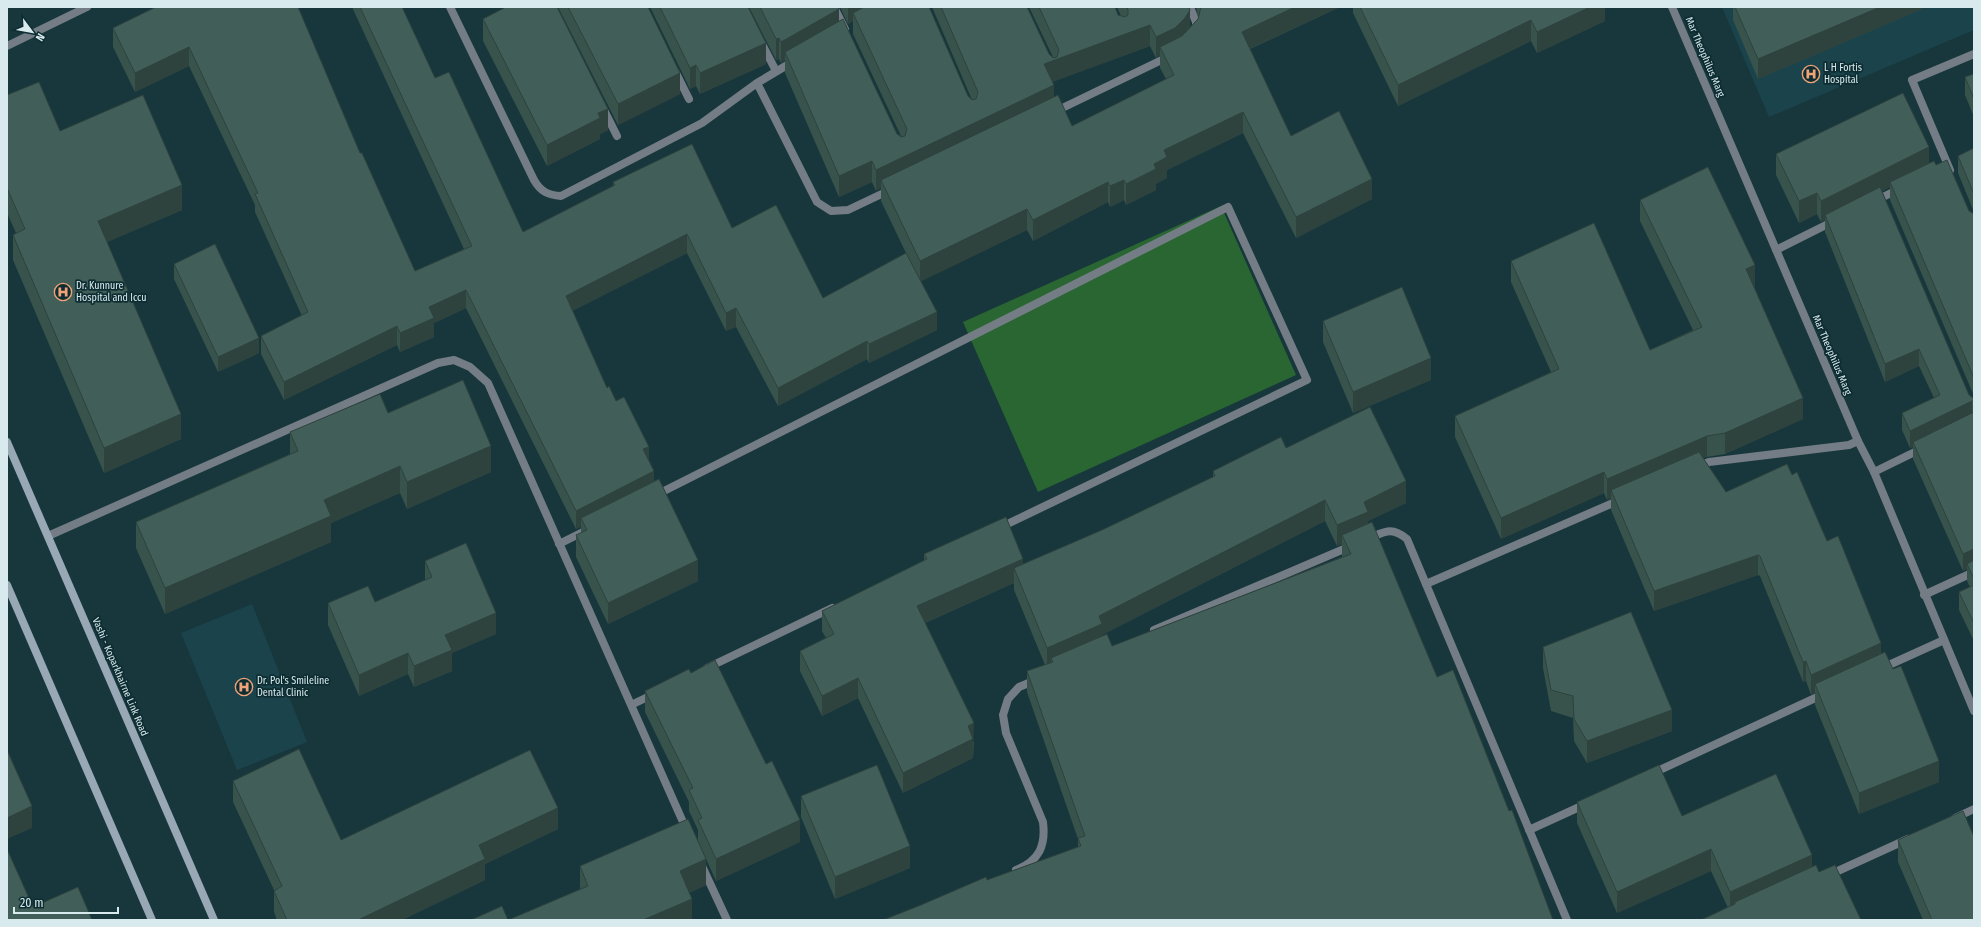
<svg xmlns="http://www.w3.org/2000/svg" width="1981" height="927" viewBox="0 0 1981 927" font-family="'Fira Sans Condensed',sans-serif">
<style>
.built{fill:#1a434b}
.green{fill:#296632}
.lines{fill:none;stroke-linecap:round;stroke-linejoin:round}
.service{stroke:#747d85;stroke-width:8}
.minor{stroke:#747d85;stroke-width:8}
.secondary{stroke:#98a8b5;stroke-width:8}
.wall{fill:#38524c;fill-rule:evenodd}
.shaded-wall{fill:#2e423e}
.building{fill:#415f58;stroke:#2e423e}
.labels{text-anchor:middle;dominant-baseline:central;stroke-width:3.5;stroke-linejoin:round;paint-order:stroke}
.street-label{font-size:10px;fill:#d9eaee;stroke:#0d2d32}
.poi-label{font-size:10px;fill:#d9eaee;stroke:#0d2d32;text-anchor:start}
</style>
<rect width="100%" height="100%" fill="#18373c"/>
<path class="built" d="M1722,7H1974V30L1769,117Z
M252,604L307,742L237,770L181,633Z"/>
<path class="green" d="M1221,206L1296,375L1038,492L963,322Z"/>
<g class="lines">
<path class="service" d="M1875,201L1899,189
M1776,250L1834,221
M1697,467L1709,462L1849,445L1858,441
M1874,472L1921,449
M1426,584L1620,500
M1880,669L1944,640
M1651,774L1824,694
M1529,830L1586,804"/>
<path class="minor" d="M450,7L534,180C541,192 548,195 561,196L702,123L757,83L817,202L831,211L848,210L890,190
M834,7L845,29
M1190,7L1196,22V31
M1672,7L1858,441L1874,472L1974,711
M762,44L776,71
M7,46L87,7
M675,71L689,99
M757,83L794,61
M603,108L617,136
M1054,112L1170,56
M1950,170L1912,80L1974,54
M656,495L1228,207L1307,380L999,528
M48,536L438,363L454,360L470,367L488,383L687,831
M1367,539C1385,532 1391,526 1407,539L1567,920
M559,544L585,531
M1924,595L1974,572
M1154,630L1351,546
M707,668L832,608
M631,705L654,694
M1955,818L1974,809
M701,864L727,920
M1016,870C1039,861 1046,846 1043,822L1006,733L1003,715L1008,699L1019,687L1036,680
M1829,875L1908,839"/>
<path class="secondary" d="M7,442L214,920
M7,585L152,920"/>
</g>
<path class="wall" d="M156,7L360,153L415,271L464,249L352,7H402L435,78L523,232L613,186V182L732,228L823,298L906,253L881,201V188L876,191L872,182L839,197L785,73V60L781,63L779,59L776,60L749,7H838L839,22L897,134L901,136L853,34V21L848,24L840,7H929L968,96L972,100L932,7H1027L1049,54L1053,57L1029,7H1115L1118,15L1121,16L1117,7H1189L1190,28L1198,19V17L1196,7H1340L1250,49L1291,136L1372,199L1296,238L1243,133L1167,170V178L1156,184V190L1126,205L1124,200L1110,207L1108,202L1033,241L1027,230L921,281L937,330L869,363L867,359L778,406L736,327L726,331L687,253L572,311L607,388L616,401L649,460L654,481L698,581L608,624L576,557V535L581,533V527L576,529L466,308L434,323V337L400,352L397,345L284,400L261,354V336L302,316L255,212V205L189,66L135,92L113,47V28ZM1150,46L1156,58L1160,55V68L1166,79L1072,126L1054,97L1052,82Z
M558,7H648L680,94L618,125Z
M650,7H748L766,64L700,94L696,86L690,89Z
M1353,7H1605V21L1537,53L1531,41L1398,106L1353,13Z
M1733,7H1922V9L1758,79L1733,20Z
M483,19L608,130L600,134V139L547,166L483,41Z
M1974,74V117L1965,95V77Z
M7,95L60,131L182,210L107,242L181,439L104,473L13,260V235L16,233L7,213Z
M1974,148V212L1958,173V156Z
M1776,154L1929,163L1936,165L1969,211L1974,214V396L1890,200V187L1882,191L1969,395L1973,398H1974V641L1959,610V592L1970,587L1967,581V569L1963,571L1913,459V447L1910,448L1902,430V413L1934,398L1919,366L1885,382L1825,232V220L1821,222L1817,214L1799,223L1776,175Z
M1640,200L1755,286L1754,287L1803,419L1725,454L1707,457L1703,458L1726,492L1792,475L1827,541L1881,653L1939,782L1859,814L1815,705V693L1811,695L1806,681L1803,682L1760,576L1758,575L1654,611L1611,510V498L1607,500L1604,493L1501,539L1455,437V416L1551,372L1511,282V261L1650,350L1693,330L1640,221Z
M174,264L259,353L218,372L174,279Z
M1323,321L1431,380L1353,413L1323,342Z
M388,413L491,472L407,509L400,493L331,523V542L165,614L136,548V522L290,454V432Z
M1286,448L1406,503L1368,521V524L1437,677L1509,811L1553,920L987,880L1078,847V839L1027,692V671L1045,665L1014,590V583L925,623L974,743L973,758L903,793L858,698L822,716L800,671V651L826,638L822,631V611L924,561V554L1023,564L1102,530L1213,477V471ZM1325,521L1337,546L1342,544V557L1112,646L1102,636V635Z
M425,561L496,634L452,653V671L414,687L408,674L359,696L328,625V603L375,602L425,580Z
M1543,647L1672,731L1587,763L1574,741L1573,718L1551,711L1543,668Z
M691,673L800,842L716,881L698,841V830L689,811V802L645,712V691Z
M233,781L341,840L558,829L485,864V880L402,920H277L274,912V890L233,802Z
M801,796L910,868L835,899L801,817Z
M1577,802L1682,816L1812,867L1819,872L1861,920L1728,908L1711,871L1617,913L1577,823Z
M1898,840L1974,920H1923L1898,862Z
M580,866L706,885L689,893L692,920L580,889Z"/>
<path class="shaded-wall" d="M848,7H878L853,13V21L848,24Z
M1295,7H1340L1242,52V32Z
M1590,7H1605V21L1537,53V32Z
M1880,7H1922V9L1758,79V59Z
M839,9V30L785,52V60L781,63V42Z
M1190,10V31L1185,39L1160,47V55L1156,58V37Z
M1531,20V41L1398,106V85Z
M1150,25V46L1044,85V64Z
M779,38V59L776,60V39Z
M766,43V64L700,94V73Z
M189,47V66L135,92V73Z
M696,65V86L690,89V68Z
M680,73V94L618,125V104Z
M1054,85V106L881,180V188L876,191V170Z
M608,109V130L600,134V139L547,166V145L598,113Z
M1243,112V133L1167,170V178L1156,184V190L1126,205V184L1154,164L1164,150Z
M1929,147V168L1890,182V187L1826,219L1825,215V220L1821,222V201Z
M872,161V182L839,197V176Z
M1372,179V199L1296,238V217Z
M1124,180V200L1110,207V186Z
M1108,182V202L1033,241V220Z
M182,185V210L98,246V221Z
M1817,193V214L1799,223V201Z
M1027,209V230L920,282V261Z
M687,234V253L566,314V296Z
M1755,265V286L1746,291V269Z
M466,290V308L434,323V337L400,352V333L429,307Z
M736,308V327L726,331V313Z
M937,312V330L869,363V344Z
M397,326V345L284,400V382Z
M259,338V353L218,372V357Z
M867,341V359L778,406V388Z
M1919,349V366L1885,382V364Z
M1431,358V380L1353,413V392Z
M1803,398V419L1725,454V433Z
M1972,401V418L1913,442V447L1910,448V431Z
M181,414V439L104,473V448Z
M1707,436V457L1614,497L1611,490V498L1607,500V479Z
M491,446V472L407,509V482Z
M649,447V465L643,449Z
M400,466V493L331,523V542L165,614V588L324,500Z
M654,471V490L581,518V527L576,529V511Z
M1604,472V493L1501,539V518Z
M1406,481V503L1368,521V533L1342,535V544L1337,546V525L1364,502Z
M1325,500V521L1102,635V646L1053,662L1051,658V667L1047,669V648L1099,616Z
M1974,549V567L1967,564V569L1963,571V554Z
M1758,555V575L1654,611V591Z
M1023,559V579L1014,568V583L917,626V606Z
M698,560V581L608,624V603Z
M496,613V634L452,653V671L414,687V666L445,635Z
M1881,643V663L1815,684V693L1811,695V675Z
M408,653V674L359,696V675Z
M1806,661V681L1803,682V662Z
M858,678V698L822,716V696Z
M1672,710V731L1587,763V741Z
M974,723L973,758L903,793V773L968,726Z
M1939,761V782L1859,814V793Z
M32,806V828L7,839V818Z
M558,808V829L485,864V880L402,920H358L479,845Z
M800,820V842L716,881V859Z
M910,846V868L835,899V877Z
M1711,849V871L1617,913V892Z
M1812,855V876L1735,904V902V911L1730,913V892Z
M706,859V885L680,897V871Z
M692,899V920H643Z"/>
<path class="building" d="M156,7H298L360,153H362L415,271L472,246L360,7H402L435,78L449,72L523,232L615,185L613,182L692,144L732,228L776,205L823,298L906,253L937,312L869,344L867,341L778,388L736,308L726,313L687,234L566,296L607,388L609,386L616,401L624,397L649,447L643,449L654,471L576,511L466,290L429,307L434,318L400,333L397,326L284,382L261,336L308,312L255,194L258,193L189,47L135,73L113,28Z
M506,7H557L608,109L598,113L600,118L547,145L483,19Z
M568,7H648L680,73L618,104Z
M660,7H748L766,43L700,73L696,65L690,68Z
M760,7H838L839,9L781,42L779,38L776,39Z
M864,7H929L968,96L972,100L976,99L978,92L941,7H1027L1049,54L1053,58L1057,57L1059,50L1039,7H1115L1118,15L1125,17L1128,15V10L1127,7H1189L1190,10L1185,18L1175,28L1156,37L1150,25L1044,64L1054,85L876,170L872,161L839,176L785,52L843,19L897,134L901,137L905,136L907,129L853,13Z
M1201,7H1295L1242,32L1291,136L1339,111L1372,179L1296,217L1243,112L1164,150L1167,157L1154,164L1156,169L1126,184L1124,180L1110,186L1108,182L1033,220L1027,209L920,261L881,180L1058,95L1072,126L1174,75L1160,47L1182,36L1198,19Z
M1360,7H1590L1537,32L1531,20L1398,85Z
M1735,7H1880L1758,59Z
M1974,74V99L1965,77Z
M39,82L60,131L143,95L182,185L98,221L181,414L104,448L13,235L25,229L7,188V95Z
M1903,93L1929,147L1821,201L1817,193L1799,201L1776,154Z
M1974,148V194L1958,156Z
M1947,160L1969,211L1974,214V378L1890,182L1934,161L1936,165Z
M1708,167L1755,265L1746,269L1803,398L1725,433L1707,436L1607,479L1604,472L1501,518L1455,416L1559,369L1511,261L1594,223L1650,350L1702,327L1640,200Z
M1880,187L1969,395L1973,398H1974V401H1972L1910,431L1902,413L1940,395L1919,349L1885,364L1825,215Z
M215,244L259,338L218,357L174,264Z
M1402,287L1431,358L1353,392L1323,321Z
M463,380L491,446L407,482L400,466L324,500L331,516L165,588L136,522L298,451L290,432L380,394L388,413Z
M1370,407L1406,481L1364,502L1368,512L1337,525L1325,500L1099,616L1102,624L1047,648L1014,568L1102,530L1215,476L1213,471L1281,437L1286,448Z
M1974,412V549L1963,554L1913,442Z
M1699,452L1726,492L1787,464L1792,475L1797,472L1827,541L1838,536L1881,643L1811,675L1806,661L1803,662L1760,556L1758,555L1654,591L1611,490Z
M659,479L698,560L608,603L576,535L587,530L581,518Z
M1006,517L1023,559L917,606L974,723L968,726L973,739L903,773L858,678L822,696L800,651L834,634L822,611L927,559L924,554Z
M1372,522L1437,677L1453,670L1509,811L1512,810L1553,920H883L921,905L986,877L987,880L1081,846L1078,838L1085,836L1027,671L1053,662L1051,658L1107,634L1112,646L1351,554L1342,535Z
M466,543L496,613L445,635L452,650L414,666L408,653L359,675L328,603L368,586L375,602L432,577L425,561Z
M1974,560V579L1967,564Z
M1974,585V623L1959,592Z
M1631,612L1672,710L1587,741L1574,719L1573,696L1551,690L1543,647Z
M1885,652L1893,669L1901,666L1939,761L1859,793L1815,684Z
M715,660L766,764L772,761L800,820L716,859L698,820L702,818L689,790L693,788L645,691L689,669L691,673Z
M299,749L341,840L530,750L558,808L479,845L485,859L358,920H287L274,891L282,886L233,781Z
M7,750L32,806L7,818Z
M877,765L910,846L835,877L801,796Z
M1659,765L1682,816L1776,774L1812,855L1730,892L1711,849L1617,892L1577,802Z
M1963,811L1974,837V920H1932L1898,840Z
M688,819L706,859L680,871L692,899L643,920H508L588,886L580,866Z
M7,849L33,907L78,887L92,920H7Z
M1816,865L1819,872L1835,865L1861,920H1701L1735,904V902Z
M502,906L508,920H471Z"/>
<defs>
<symbol id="hospital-ring" viewBox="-11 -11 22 22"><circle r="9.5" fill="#0d2d32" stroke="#f0a378" stroke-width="1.5"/><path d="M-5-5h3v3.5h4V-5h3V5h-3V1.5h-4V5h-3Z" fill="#f0a378"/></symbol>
</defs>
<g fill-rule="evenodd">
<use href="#hospital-ring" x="1801" y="64" width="20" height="20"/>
<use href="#hospital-ring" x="53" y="282" width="20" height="20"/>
<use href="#hospital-ring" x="234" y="677" width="20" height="20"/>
</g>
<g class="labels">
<g class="street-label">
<text transform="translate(1705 57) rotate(67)">Mar Theophilus Marg</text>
<text transform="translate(1832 355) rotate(67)">Mar Theophilus Marg</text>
<text transform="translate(120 677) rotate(67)">Vashi - Koparkhairne Link Road</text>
</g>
<g class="poi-label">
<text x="1824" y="68">L H Fortis<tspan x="1824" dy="12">Hospital</tspan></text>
<text x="76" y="286">Dr. Kunnure<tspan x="76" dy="12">Hospital and Iccu</tspan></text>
<text x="257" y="681">Dr. Pol's Smileline<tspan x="257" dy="12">Dental Clinic</tspan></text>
</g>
</g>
<rect width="1981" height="927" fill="none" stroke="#d9eaee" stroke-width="16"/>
<g transform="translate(32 32) rotate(122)" stroke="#0d2d32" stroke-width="3" paint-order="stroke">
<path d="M0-3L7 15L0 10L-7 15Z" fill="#d9eaee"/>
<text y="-6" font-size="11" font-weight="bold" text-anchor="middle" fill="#d9eaee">N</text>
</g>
<path d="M14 907v6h104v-6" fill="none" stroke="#d9eaee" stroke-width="2"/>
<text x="20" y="907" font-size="12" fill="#d9eaee" stroke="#0d2d32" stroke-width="3" paint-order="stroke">20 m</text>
</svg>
